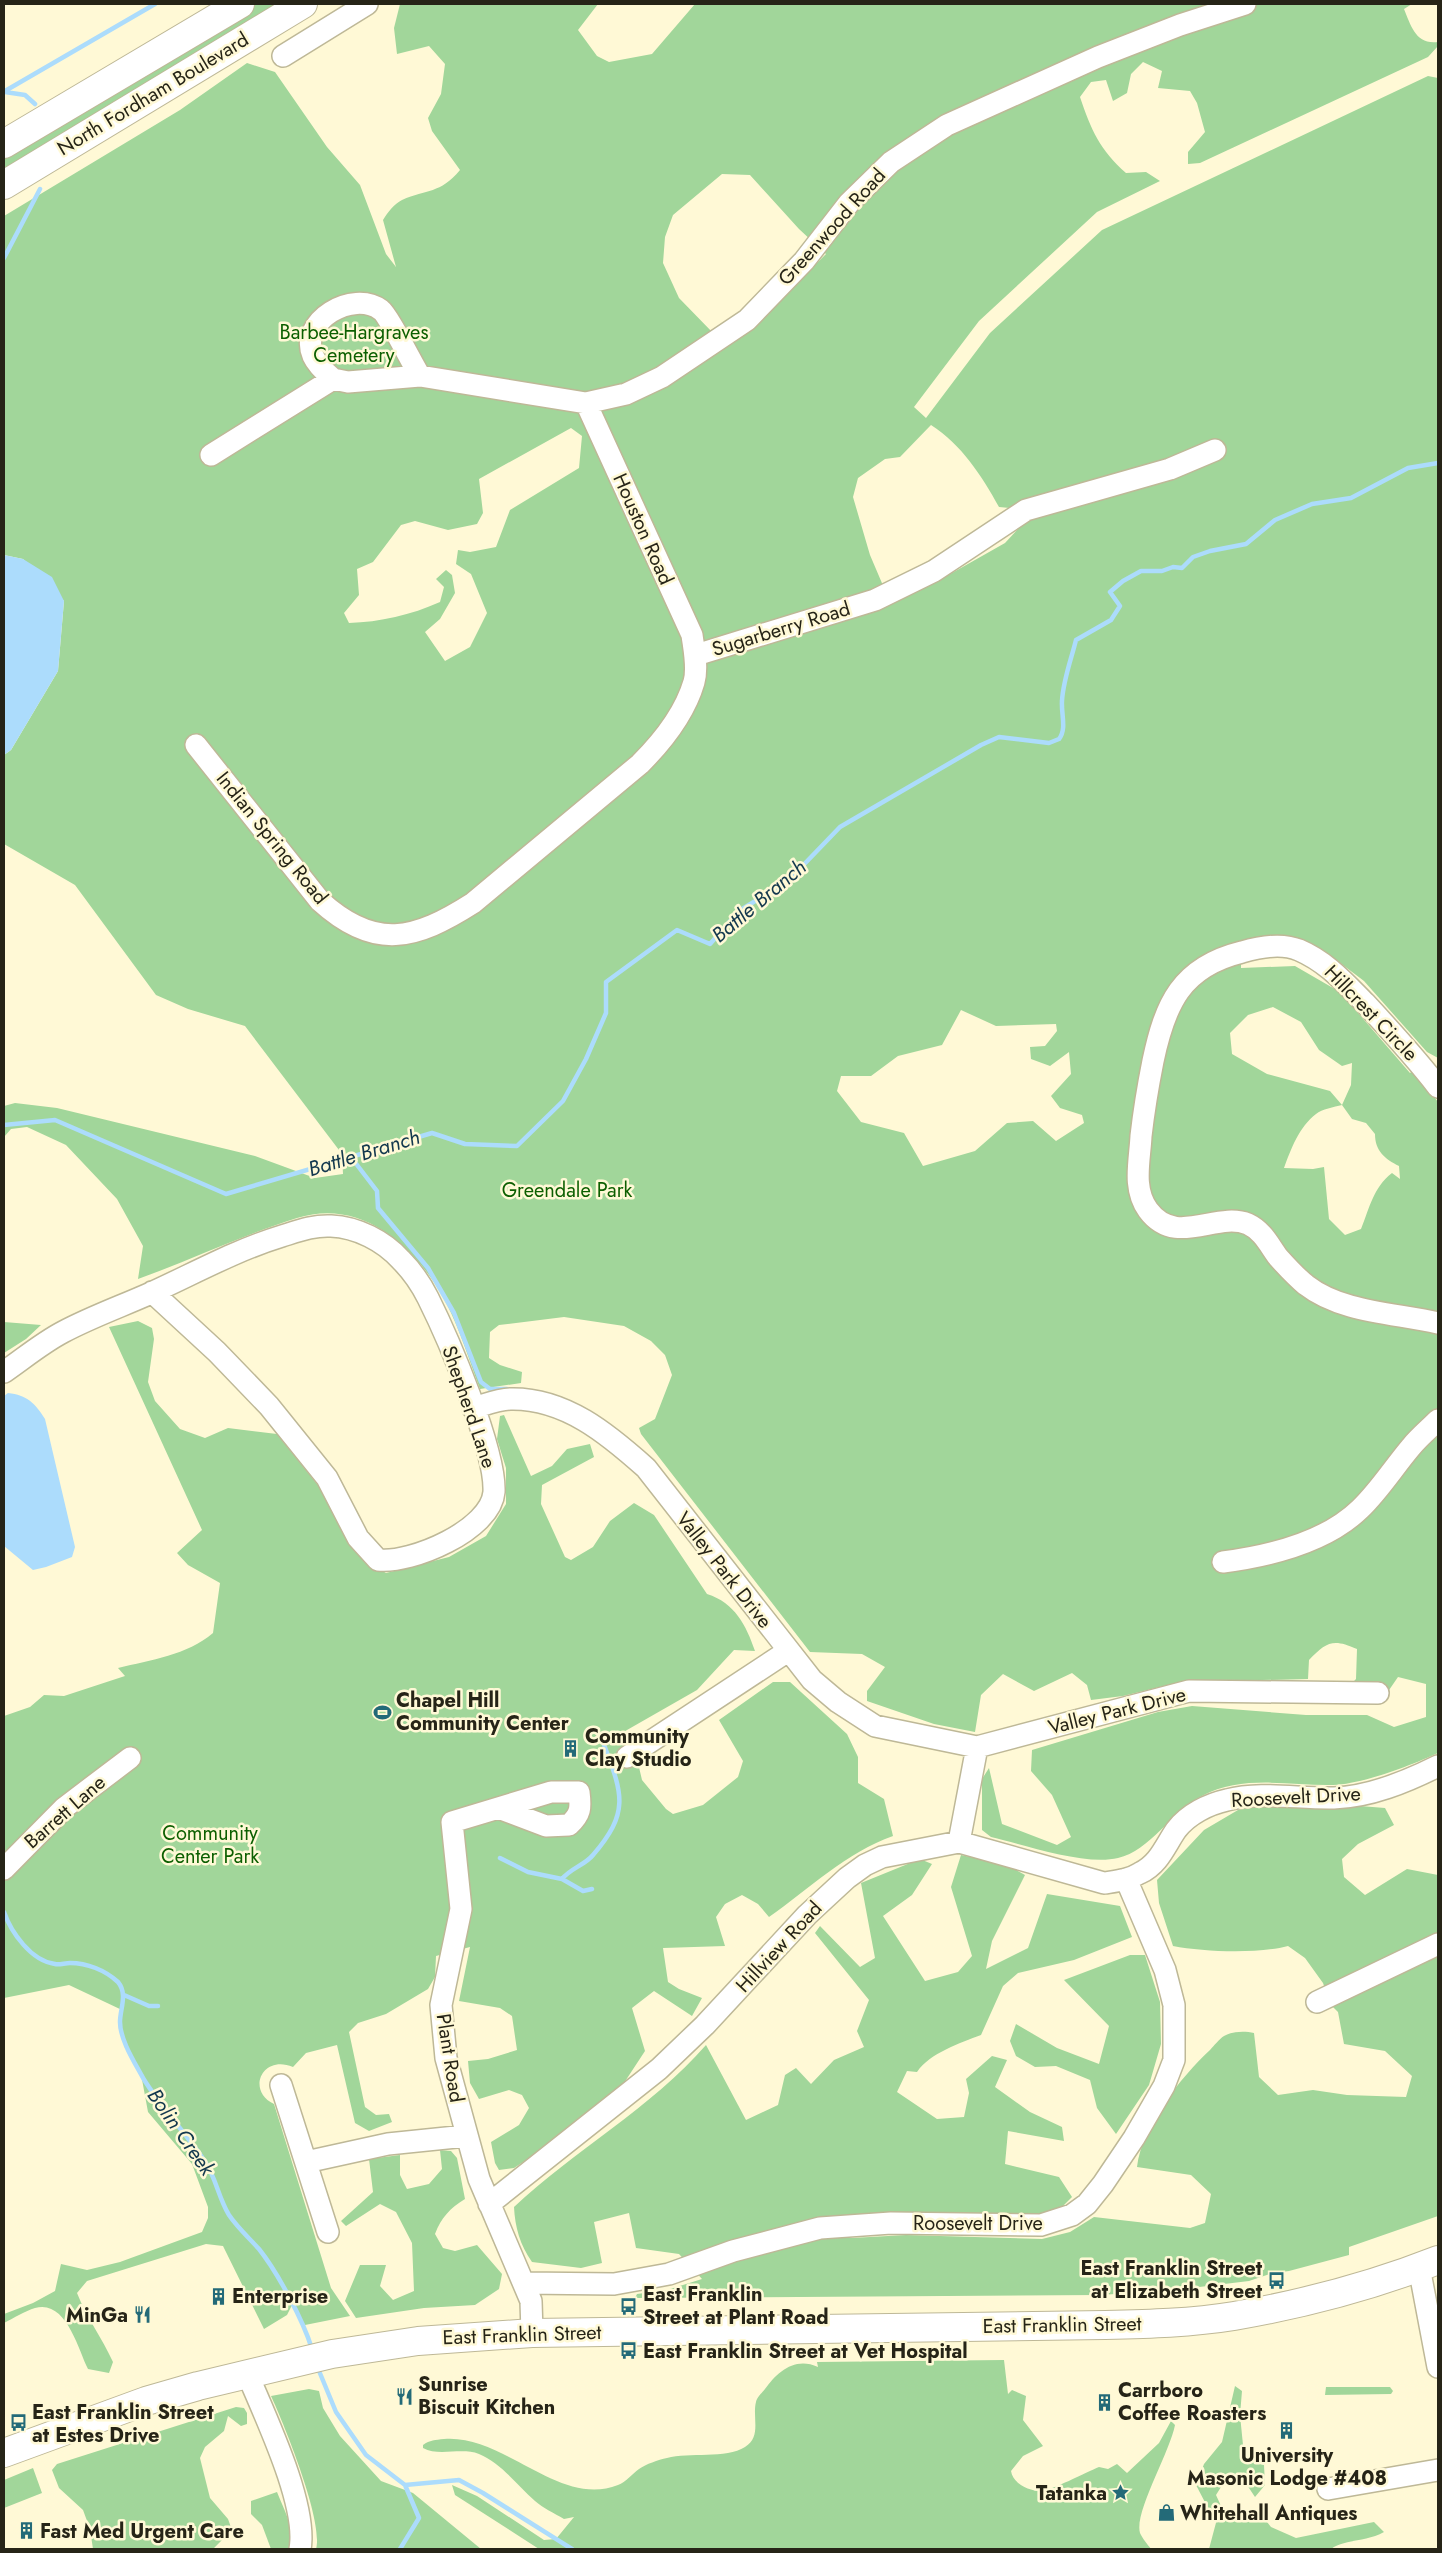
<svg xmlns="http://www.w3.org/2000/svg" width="1442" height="2553" viewBox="0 0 1442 2553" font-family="Jost,sans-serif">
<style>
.green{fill:#a1d69a;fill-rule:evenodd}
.water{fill:#acdcfc}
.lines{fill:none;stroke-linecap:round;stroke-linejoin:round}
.stream{stroke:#acdcfc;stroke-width:4.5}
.minor-casing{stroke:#beb897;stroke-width:24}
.major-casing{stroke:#beb897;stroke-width:30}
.highway-casing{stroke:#beb897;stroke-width:30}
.minor{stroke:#fff;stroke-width:21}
.major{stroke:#fff;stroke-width:28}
.highway{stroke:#fff;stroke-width:28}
.labels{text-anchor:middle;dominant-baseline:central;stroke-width:5;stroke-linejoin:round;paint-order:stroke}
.street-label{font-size:20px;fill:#262417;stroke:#fff9d6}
.park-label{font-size:20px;fill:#0c5f00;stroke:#fff9d6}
.poi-label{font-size:20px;font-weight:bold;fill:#262417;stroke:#fff9d6;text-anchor:start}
.water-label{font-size:21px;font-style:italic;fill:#13384e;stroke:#fff9d6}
</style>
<rect width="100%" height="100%" fill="#fff9d6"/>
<path class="green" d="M257,4H278L4,176V154Z
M400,4H598L578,30L597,56L609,62L652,54L695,4H1412L1404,9C1411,26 1416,45 1438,42V46L1428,57L1200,163L1188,164V152L1205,132L1197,103L1190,91L1158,88L1162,71L1143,62L1131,74L1127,93L1113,101L1106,80L1091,82L1080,97C1091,130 1100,150 1126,173L1146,172L1160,181L1097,212L979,321L914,407L926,418L990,333L1102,230L1428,76L1438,78V1058L1427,1052L1364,981L1323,950L1279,935L1241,944V968L1295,966L1340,992L1410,1073L1414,1070L1438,1102V1753C1412,1765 1363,1784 1333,1785C1290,1786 1243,1774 1202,1796C1172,1811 1150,1851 1118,1858C1085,1866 1026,1845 991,1837L982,1830V1779L989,1768L1002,1824L1057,1845L1071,1837L1052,1795L1031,1771L1032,1750L1158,1712L1192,1706L1306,1715H1367L1394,1727L1426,1717V1684L1398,1677L1387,1693L1349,1686L1356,1679L1357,1649C1333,1638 1326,1642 1309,1660L1308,1679L1180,1682L1123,1696L1091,1700L1087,1685L1072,1673L1034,1691L1003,1674L981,1695L975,1732L934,1724L867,1701V1691L885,1667L862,1654L810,1652L641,1434L639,1428L655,1419L672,1375L665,1355L651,1341L624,1326L564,1317L499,1325L490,1332L489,1358L500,1365L522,1372L521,1383L480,1389C467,1354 455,1313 434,1282C402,1236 355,1200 297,1218C243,1235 191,1260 138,1279L143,1246L117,1199L66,1145L27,1127L11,1129L4,1137V1106L15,1103L57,1108L255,1156L315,1178L343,1174L342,1154L245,1026L188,1009L156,995L75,885L4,844V755L11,750L58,671L64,601L23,559L4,555V216L180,110L247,63L275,72L327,147L360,185L386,254L396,267L383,220C388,212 394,204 402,200C427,189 440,194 460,170L432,131L428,118L441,94L445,64L429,46L397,54L394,28ZM722,174L750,175L799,229L826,254L782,298L714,334L679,298L663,263L665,237L673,215ZM931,425C961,444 982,476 999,507L1010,508L1019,528L1005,543L952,573L890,602L870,555L853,497L858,478L885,459L900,457ZM571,428L582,436L579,468L510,510L496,547L470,552L458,550L456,564L471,574L487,613L470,647L445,661L425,632L440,619L455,593L452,575L446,570L436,579L444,587L440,602C411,615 380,622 349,623L344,613L359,595L357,569L373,562L401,525L415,521L448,530L477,524L483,513L479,479ZM1273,1007L1301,1022L1319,1050L1342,1066L1352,1063L1351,1085L1342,1105L1330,1091L1267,1074L1232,1054L1230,1033L1248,1015ZM961,1010L996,1026L1056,1024L1057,1031L1045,1046L1030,1047L1031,1059L1050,1066L1069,1052L1071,1074L1051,1096L1060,1108L1082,1115L1084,1123L1056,1141L1033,1121L1007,1123L975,1151L923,1166L904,1133L861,1122L837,1091L841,1076H871L898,1056L942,1045ZM1342,1105L1352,1119L1366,1123L1375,1134C1375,1151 1385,1159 1399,1166L1400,1179L1392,1173C1373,1188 1370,1207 1361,1229L1345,1235L1329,1219L1324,1167L1313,1169L1284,1168C1291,1149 1299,1127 1316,1114C1322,1109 1334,1107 1342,1105Z
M138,1321L152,1328L154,1339L148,1382L155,1401L180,1429L205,1438L228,1428L277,1434L337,1509L364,1560L386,1573L449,1557L486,1536L506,1504V1468L497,1439L500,1416L504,1415L531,1476L552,1466L567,1449L590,1444L594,1457L542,1485L541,1504L565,1557L571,1560L593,1547L610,1521L634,1503L654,1515L707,1594C735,1603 746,1625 755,1651L734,1650L697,1690L620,1734L638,1763L642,1780L666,1809L673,1814L703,1805L738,1777L743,1761L719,1720L773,1682H790L847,1734L858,1757V1783L884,1799L893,1836C847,1852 809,1889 769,1917L758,1904L742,1895L725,1904L716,1917L725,1946L663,1948L668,1982L679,1989L702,1998L692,2016L654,1991L632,2008L645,2051L622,2086L543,2149L514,2168L499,2170L495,2163L491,2142L519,2125L529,2108L522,2095L509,2090L479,2099L470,2083L468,2061L488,2059L517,2050L512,2016L500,2008L459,2001L470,1947L436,1956L435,1977L428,1989L386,2014L358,2023L349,2032L365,2107L376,2115L389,2114L392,2122L369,2131L355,2123L337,2045L306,2053L293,2067C262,2054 246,2091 274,2104L331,2288L350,2316L305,2325L292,2305L287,2315L264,2329L223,2246L206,2244L87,2281L77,2293C87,2318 102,2338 113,2362L109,2373L88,2369C78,2349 66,2299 35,2308C25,2311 14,2318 4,2323V2314L33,2303L55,2291L61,2264L87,2270L120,2262L202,2232L208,2218V2207L192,2164L148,2112L141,2074L123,2038L120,2023L122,2010L69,1985L4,1998V1716L30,1707L44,1695L64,1696L125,1676L118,1668C151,1660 187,1655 213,1633L220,1583L188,1565L177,1553L202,1530L109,1327Z
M4,1322L41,1325L26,1339L4,1353Z
M1270,1805L1360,1806L1385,1808L1394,1825L1358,1844L1342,1859L1344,1877L1365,1895L1407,1869L1438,1875V2216L1349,2247V2255L1289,2271L1273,2273L1249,2281L1191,2288L1187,2286L1166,2291L1099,2295L635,2298L637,2294L667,2290L702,2279L679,2254L636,2248L629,2213L594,2222L602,2263L581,2268L532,2262C520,2245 515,2227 514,2207C575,2150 651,2108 706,2045L746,2120L778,2105L785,2075L796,2068L811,2084L834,2060L864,2047L857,2031L869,2000L815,1933L820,1926L860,1967L875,1958L861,1883L920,1859L932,1864L912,1895L883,1916L925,1981L958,1972L972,1956L951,1887L961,1855L1007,1865L1025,1875L992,1941L986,1969L1028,1948L1047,1894L1120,1906L1132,1937L1074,1960L1018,1973L1003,1986L981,2035C960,2043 930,2053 917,2072L907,2071L897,2092L937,2119L964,2117L969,2093L966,2079L992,2056L1007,2060L995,2087L1030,2112L1062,2127L1064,2141L1008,2131L1005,2164L1059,2177L1072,2197L1056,2213L823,2236L852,2238L906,2235L1042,2239L1070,2232L1094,2217L1190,2228L1205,2223L1211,2194L1191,2175L1137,2167C1142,2126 1181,2077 1210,2050C1214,2046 1219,2039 1224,2036C1233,2031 1245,2031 1254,2033L1259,2077L1278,2095L1313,2090L1347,2095L1406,2097L1412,2076L1385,2051L1344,2044L1338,2012L1331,2005L1323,1983L1305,1958L1288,1946C1258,1954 1204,1952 1173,1946L1159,1903L1157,1880L1204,1830L1238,1810Z
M1130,1955H1145L1160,2002L1161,2044L1149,2085L1116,2134L1097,2108L1090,2080L1056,2066L1035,2067L1016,2056L1010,2041L1016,2024L1057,2048L1099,2064L1109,2026L1064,1980Z
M440,2150L451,2151L457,2158L465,2199C450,2208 441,2218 435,2234L443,2248L455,2251L477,2245L502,2274L499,2289L475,2305L424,2308L356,2318L345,2301L360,2265H386L380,2286L393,2300L414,2291L412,2243L396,2212L380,2204L346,2226L341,2221L373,2192L369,2159L400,2155V2175L407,2189L429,2184L442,2169Z
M1004,2360L1008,2394L1012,2390L1026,2396L1023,2420L1043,2446L1023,2456L1011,2471C1013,2484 1029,2491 1041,2491C1050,2491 1087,2472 1099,2467L1108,2469L1117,2464L1127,2473L1159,2443L1171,2421L1175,2425C1170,2452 1134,2512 1140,2533C1142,2538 1148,2545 1151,2549H539L455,2495L452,2485L477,2496L544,2540L556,2539L574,2517L564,2519C554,2513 543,2508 535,2501C517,2485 501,2463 479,2454C461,2447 439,2457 423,2448V2445C430,2440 435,2440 444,2439C504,2434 559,2508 618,2485C626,2482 632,2474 639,2469C646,2464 658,2460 667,2458C689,2452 726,2459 745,2447C762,2437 752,2417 756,2402C757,2397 762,2393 765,2389C777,2372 795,2356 818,2367L817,2362Z
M1235,2386L1242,2391L1240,2415L1244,2455L1247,2460L1264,2465L1265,2485L1255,2497L1243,2479L1221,2487L1216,2495L1227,2519L1263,2517L1271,2527L1296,2538L1374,2522L1384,2532C1366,2542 1345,2539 1331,2549H1209L1217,2519L1209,2510L1196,2485L1204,2464L1222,2442Z
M1326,2387H1390L1393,2391L1391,2394L1325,2395Z
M309,2389L319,2391L323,2408L340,2436L381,2481L413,2493L481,2549H316C324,2522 284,2424 271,2396Z
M236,2407L244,2408L247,2413V2424L241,2426L228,2416L224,2431L205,2447L200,2458L210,2498L228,2519L232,2530L213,2549H93L90,2529L83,2510L59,2488L52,2470L57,2464Z
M33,2468L42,2493L4,2508V2480Z
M277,2492C283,2508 297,2532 290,2549H271L262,2525L251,2514V2501Z"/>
<path class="water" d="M4,555L23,559L52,577L64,601L58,671L11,750L4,755Z
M8,1393C27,1395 35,1403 45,1419L75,1547L72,1557L46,1567L33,1570L4,1546V1396Z"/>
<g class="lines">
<path class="stream" d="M5,91L155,4
M5,92L25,95L35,104
M4,258L40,189
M4,1125L55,1120L226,1194L432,1133L465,1144L517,1146L563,1101L586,1059L606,1013V982L677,930L710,944L739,911L788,881L840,827L981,745L999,737L1049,743L1059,739C1067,729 1061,714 1062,701C1063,681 1071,660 1076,640L1111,620L1120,606L1110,592L1123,581L1141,571H1162L1173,567L1182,568L1193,557L1210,551L1246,544L1275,520L1312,504L1351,498L1408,468L1438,463
M348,1159L354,1161L377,1191L378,1208L428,1268L454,1313L481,1382L490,1389H507
M500,1858L528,1872L562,1879C571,1868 585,1865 593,1855C631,1811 622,1793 603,1742
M562,1879L583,1891L592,1889
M4,1912C11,1932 31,1961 55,1964C59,1965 65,1963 70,1963C87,1963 105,1970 118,1982C128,1994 120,2009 120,2022C120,2040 135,2063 143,2078C162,2109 185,2132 204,2160C216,2177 218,2197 229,2215C237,2227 249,2238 259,2249C278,2273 303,2320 312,2349
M124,1995L149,2006H158
M317,2366L336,2412L366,2455L405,2485L459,2480L483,2493L572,2549
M400,2549L419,2518L405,2485"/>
<defs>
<path id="minor" d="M283,56L367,4
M333,379C326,373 317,365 313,356C298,321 353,289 381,310C388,315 413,365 420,376L586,403L626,394L662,377L747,320L804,261L849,203L891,162L947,125L1098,57L1180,25L1245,4
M211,455L333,379L348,382L420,376
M696,655L875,600L934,571L1026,510L1170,469L1215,450
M196,745L320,901C375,951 415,940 473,903L640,764C663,741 685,713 694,682C698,668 694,650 692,635L586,403
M1438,1087C1415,1057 1391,1031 1365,1003C1345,983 1327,962 1299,950C1282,943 1259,947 1242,952C1181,967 1165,1004 1153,1061C1148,1086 1144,1110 1141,1136C1140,1160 1132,1188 1148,1210C1176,1248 1216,1211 1248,1224C1263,1231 1269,1245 1278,1257C1287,1267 1295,1276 1306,1285C1342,1313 1396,1313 1438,1323
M4,1372C23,1359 42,1343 63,1332C91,1317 122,1306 151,1293C195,1273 236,1250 282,1236C298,1231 314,1225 331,1226C357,1227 384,1241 401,1260C412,1271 421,1284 428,1298C448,1338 496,1450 494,1492C491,1530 411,1564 378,1560L358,1538L327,1478L269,1406L217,1352L152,1292
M473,1408C484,1405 499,1399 511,1399C565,1398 608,1434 646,1468L812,1680L838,1702L875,1726L977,1747L1189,1691L1378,1693
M1223,1562C1269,1556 1326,1542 1360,1509C1379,1491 1394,1467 1411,1447C1419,1437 1429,1429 1438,1420
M627,1757L788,1651
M501,1809L546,1826L569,1825C581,1814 581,1808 579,1792H551L452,1822L461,1909L441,2005L446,2058L479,2179L531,2301L532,2333
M959,1842L977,1747
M4,1869L64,1808L130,1758
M1317,2002L1438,1944
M281,2085L328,2232
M306,2162L388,2144L466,2136
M489,2204L659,2069L705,2025L807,1915L847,1878L865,1865L882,1857L959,1842L1104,1883C1117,1881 1129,1880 1140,1873C1159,1864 1165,1846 1176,1830C1188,1814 1209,1804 1227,1800C1261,1791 1299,1799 1334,1798C1370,1797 1406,1782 1438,1766
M1419,2267L1438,2367
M524,2283L614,2284L669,2274L733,2251L820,2228L891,2223L1041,2225L1072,2215L1087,2204L1103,2184L1134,2138L1164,2086L1174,2060V2005L1165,1970L1126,1879
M247,2373C265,2416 308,2505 300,2549
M1328,2489L1438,2470"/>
<path id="major" d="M4,2453L146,2401L198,2386L332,2354L418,2341L532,2333L1105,2325C1148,2324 1191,2323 1234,2316C1303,2304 1372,2286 1438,2260"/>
<path id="highway" d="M4,144L240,4
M4,185L303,4"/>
</defs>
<use href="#minor" class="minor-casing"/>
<use href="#major" class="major-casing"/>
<use href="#highway" class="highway-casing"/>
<use href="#minor" class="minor"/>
<use href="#major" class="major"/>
<use href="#highway" class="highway"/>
</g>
<defs>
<symbol id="stadium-bare" viewBox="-9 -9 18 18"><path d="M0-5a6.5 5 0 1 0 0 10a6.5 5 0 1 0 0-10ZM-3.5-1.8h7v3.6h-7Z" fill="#236a78" stroke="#fff9d6" stroke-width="2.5" paint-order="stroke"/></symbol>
<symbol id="building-bare" viewBox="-9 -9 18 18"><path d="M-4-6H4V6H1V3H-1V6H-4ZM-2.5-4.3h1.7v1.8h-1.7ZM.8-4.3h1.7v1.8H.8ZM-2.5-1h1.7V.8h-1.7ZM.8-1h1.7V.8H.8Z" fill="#236a78" stroke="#fff9d6" stroke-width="2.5" paint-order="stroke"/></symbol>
<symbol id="bus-bare" viewBox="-9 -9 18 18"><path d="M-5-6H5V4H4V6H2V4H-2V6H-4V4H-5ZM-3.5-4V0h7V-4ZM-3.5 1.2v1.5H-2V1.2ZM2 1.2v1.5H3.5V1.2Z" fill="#236a78" stroke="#fff9d6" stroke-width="2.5" paint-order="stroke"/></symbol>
<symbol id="restaurant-bare" viewBox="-9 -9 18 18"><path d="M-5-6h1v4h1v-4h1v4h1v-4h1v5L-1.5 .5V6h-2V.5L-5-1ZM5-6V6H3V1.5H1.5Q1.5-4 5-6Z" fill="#236a78" stroke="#fff9d6" stroke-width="2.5" paint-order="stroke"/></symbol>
<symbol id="sight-bare" viewBox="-9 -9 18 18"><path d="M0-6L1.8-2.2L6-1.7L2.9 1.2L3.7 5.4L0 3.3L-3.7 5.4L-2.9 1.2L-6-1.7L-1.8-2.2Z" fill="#236a78" stroke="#fff9d6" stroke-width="2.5" paint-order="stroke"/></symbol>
<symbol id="shop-bare" viewBox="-9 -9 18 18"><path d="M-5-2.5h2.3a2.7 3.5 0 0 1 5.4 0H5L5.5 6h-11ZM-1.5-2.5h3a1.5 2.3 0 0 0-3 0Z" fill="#236a78" stroke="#fff9d6" stroke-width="2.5" paint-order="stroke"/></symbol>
</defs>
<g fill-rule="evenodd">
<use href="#stadium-bare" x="370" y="1700" width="25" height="25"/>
<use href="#building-bare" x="558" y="1736" width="25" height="25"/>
<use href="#bus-bare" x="1264" y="2268" width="25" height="25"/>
<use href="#building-bare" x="206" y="2284" width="25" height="25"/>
<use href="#bus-bare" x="616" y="2294" width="25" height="25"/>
<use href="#restaurant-bare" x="130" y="2302" width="25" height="25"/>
<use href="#bus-bare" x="616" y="2338" width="25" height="25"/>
<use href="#restaurant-bare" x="392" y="2384" width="25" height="25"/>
<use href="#building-bare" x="1092" y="2390" width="25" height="25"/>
<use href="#bus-bare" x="6" y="2410" width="25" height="25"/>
<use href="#building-bare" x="1274" y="2418" width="25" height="25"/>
<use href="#sight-bare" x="1108" y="2480" width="25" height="25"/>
<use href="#shop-bare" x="1154" y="2500" width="25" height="25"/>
<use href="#building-bare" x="14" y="2518" width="25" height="25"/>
</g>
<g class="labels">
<g class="street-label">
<text transform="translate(153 94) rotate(-31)">North Fordham Boulevard</text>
<text transform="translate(832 227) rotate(-48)">Greenwood Road</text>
<text transform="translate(643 529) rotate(66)">Houston Road</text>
<text transform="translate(781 629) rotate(-17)">Sugarberry Road</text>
<text transform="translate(272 838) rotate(51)">Indian Spring Road</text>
<text transform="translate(1371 1013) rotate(46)">Hillcrest Circle</text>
<text transform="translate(469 1407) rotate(71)">Shepherd Lane</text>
<text transform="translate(724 1570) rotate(52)">Valley Park Drive</text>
<text transform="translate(1117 1711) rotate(-14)">Valley Park Drive</text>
<text transform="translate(1296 1797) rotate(-3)">Roosevelt Drive</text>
<text transform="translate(65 1812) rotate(-41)">Barrett Lane</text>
<text transform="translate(779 1947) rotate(-47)">Hillview Road</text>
<text transform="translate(450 2058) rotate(81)">Plant Road</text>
<text x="978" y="2223">Roosevelt Drive</text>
<text transform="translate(1062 2325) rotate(-1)">East Franklin Street</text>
<text transform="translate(522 2335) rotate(-2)">East Franklin Street</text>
</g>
<g class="park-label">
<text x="354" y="332">Barbee-Hargraves<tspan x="354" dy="23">Cemetery</tspan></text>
<text x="567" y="1190">Greendale Park</text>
<text x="210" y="1833">Community<tspan x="210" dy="23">Center Park</tspan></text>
</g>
<g class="poi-label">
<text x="396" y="1700">Chapel Hill<tspan x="396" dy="23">Community Center</tspan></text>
<text x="585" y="1736">Community<tspan x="585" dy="23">Clay Studio</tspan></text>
<text x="1262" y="2268" text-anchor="end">East Franklin Street<tspan x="1262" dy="23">at Elizabeth Street</tspan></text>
<text x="643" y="2294">East Franklin<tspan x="643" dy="23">Street at Plant Road</tspan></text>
<text x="232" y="2296">Enterprise</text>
<text x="128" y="2315" text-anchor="end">MinGa</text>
<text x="643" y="2351">East Franklin Street at Vet Hospital</text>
<text x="418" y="2384">Sunrise<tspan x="418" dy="23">Biscuit Kitchen</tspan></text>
<text x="1118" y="2390">Carrboro<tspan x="1118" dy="23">Coffee Roasters</tspan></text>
<text x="32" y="2412">East Franklin Street<tspan x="32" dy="23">at Estes Drive</tspan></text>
<text x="1287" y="2455" text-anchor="middle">University<tspan x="1287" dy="23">Masonic Lodge #408</tspan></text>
<text x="1107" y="2493" text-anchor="end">Tatanka</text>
<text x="1180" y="2513">Whitehall Antiques</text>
<text x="40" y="2531">Fast Med Urgent Care</text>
</g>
<g class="water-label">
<text transform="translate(759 901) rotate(-40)">Battle Branch</text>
<text transform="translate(364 1153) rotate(-17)">Battle Branch</text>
<text transform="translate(181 2132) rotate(55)">Bolin Creek</text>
</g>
</g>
<rect width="1442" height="2553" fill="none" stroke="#262417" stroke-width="10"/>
</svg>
